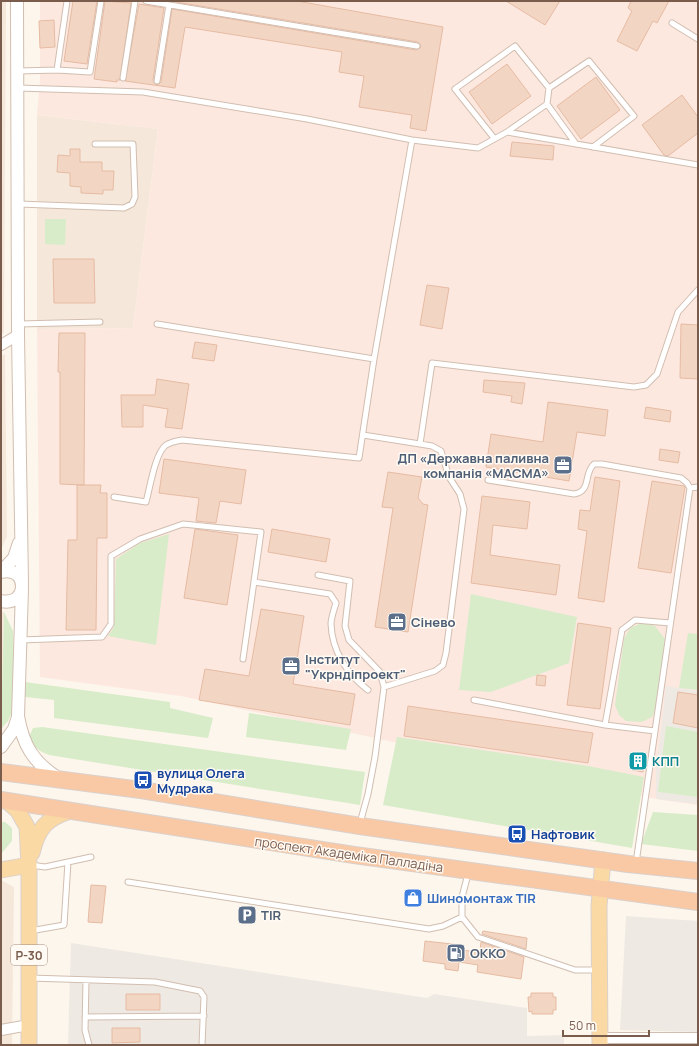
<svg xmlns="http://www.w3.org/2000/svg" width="699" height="1046" viewBox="0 0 699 1046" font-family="Manrope,sans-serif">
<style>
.residential{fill:#f5e8da}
.commercial{fill:#fde8e0}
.industrial{fill:#efe9e4}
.green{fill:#d8ecc9}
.building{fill:#f3d5c3;stroke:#e6bba3}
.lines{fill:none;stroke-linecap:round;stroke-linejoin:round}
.service-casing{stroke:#d1beb0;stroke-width:7}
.minor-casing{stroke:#d1beb0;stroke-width:12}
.tertiary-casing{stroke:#d1beb0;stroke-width:14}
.primary-casing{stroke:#dad1cd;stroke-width:17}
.trunk-casing{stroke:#dad1cd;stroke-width:18}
.service{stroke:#fff;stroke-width:5}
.minor{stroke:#fff;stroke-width:10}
.tertiary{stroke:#fff;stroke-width:12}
.primary{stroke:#fbd9a5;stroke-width:15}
.trunk{stroke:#f9c8a4;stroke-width:16}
.labels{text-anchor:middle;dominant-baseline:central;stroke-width:3;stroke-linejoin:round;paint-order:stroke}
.shield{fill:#fffaf3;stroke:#a28b7f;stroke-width:1}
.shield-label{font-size:12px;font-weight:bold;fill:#7a5c4d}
.service-label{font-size:13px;font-weight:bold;fill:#4e5e75;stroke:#fffaf3;text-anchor:start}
.culture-label{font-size:13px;font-weight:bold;fill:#0d838f;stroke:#fffaf3;text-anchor:start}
.transit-label{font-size:13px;font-weight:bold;fill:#164399;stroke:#fffaf3;text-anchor:start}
.street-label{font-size:13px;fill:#7a5c4d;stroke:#fffaf3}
.shop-label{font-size:13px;font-weight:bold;fill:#366cbe;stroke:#fffaf3;text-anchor:start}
</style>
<rect width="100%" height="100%" fill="#fdf6ec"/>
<path class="residential" d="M1,1H6L4,333L1,335Z
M37,115L158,129L133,328L37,329Z
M5,354L7,537L1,549V356Z
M1,611L4,612L2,691L1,692Z
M1,880L14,887L12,1045H1Z"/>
<path class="commercial" d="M40,1H698V805L656,799L181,696L40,677L37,329L133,328L158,129L37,115L40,80Z"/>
<path class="industrial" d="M666,686L698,691V804L656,799V771Z
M626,916L698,921V1032L620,1030Z
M71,943L427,998L434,994L527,1008V1036L564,1035V1045H68Z"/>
<path class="green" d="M45,219H66L65,245L45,244Z
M169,534L156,645L108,636L114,627L116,559L140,543Z
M471,594L577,617L569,663L491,692L459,690Z
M4,612L13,631L14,708L8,721L1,729Z
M642,623L655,626L665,639L657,706L652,717L642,722L626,721L619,715L615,705L624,639L630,628Z
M688,633L698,634V690L679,688Z
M25,682L170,702V708L213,718L208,738L54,718V700L25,697Z
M249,713L351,729L346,750L246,737Z
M666,726L698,732V797L658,792Z
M42,727L365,772L360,805L49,755C39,751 33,747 29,737L33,728Z
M397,737L588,766L644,777L632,848L383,805Z
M653,812L698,815V851L641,844Z
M1,822H5L12,828V841L1,854Z"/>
<path class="building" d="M73,1H97L87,64L64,61Z
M105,1L131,3L120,80H117V82L94,79Z
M170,1H297L443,27L426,131L410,128L412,115L359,107L364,76L339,72L342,52L185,27L175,88L125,81L139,4L164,8L153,80L157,85L161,82L172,9L416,50L421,47L418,42Z
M506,1H560L545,25Z
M631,1H669L657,23L653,21L637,51L617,41L632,11L628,8Z
M54,20L55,47L40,48L39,21Z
M507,64L531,96L492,124L469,92Z
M596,77L620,110L581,139L557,106Z
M682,95L698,117V133L668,156L664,155L642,125Z
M512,142L554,146L553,160L510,156Z
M70,149H80V162H102V171H114L113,190H103V194L81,193V187L70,186V173L57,172L58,155L70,156Z
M53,259H94L95,303H54Z
M427,285L449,288L442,329L420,325Z
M681,324L698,325V379L680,378Z
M59,333H85L84,485L60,484V372H58Z
M195,342L217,345L214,361L192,358Z
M157,379L189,384L182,429L165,427L168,409L143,405V427H122L121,395H155Z
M484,380L525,383L522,404L511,402L512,396L483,392Z
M548,402L608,410L605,436L577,432L569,481L486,467L491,434L543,442Z
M646,407L671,411L670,422L644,418Z
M660,449L680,452L678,463L659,460Z
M164,459L246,470L241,504L220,501L216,523L196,521L199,498L159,493Z
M388,472L422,477L418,498L423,504L428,505L408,632L375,627L393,508L382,507Z
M595,477L620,481L604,602L578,598L587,531L578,529L580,510L590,511Z
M652,481L684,486L685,487L671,573L638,568Z
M77,485H101L100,493H107V538H97L96,630H66L68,540H77Z
M482,496L530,502L527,529L493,525L490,555L560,565L556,595L471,583Z
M195,529L238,535L227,605L184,598Z
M272,529L330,539L326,562L268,552Z
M261,609L304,616L293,684L355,694L350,725L199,700L205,669L249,676Z
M578,623L611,628L600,709L567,705Z
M537,675L546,676L545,686L536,685Z
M678,692L698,695V728L673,723Z
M408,706L593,733L588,763L404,736Z
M634,753L645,754L643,772L632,770Z
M91,885L106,886L102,923L88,922Z
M483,931L527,938L526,949L482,934Z
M425,941L461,945V950L480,952L481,942L524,957L521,979L477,972L478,965L459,962L458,971L445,969V964L423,961Z
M531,993H553V997H556V1010H553V1014H532V1011L529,1012L528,997H531Z
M126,994H160V1010H126Z
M112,1028H140V1042L112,1043Z"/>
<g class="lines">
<defs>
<path id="service" d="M146,1L417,46
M672,23L698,39
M57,70L90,72L101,1
M18,71L57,70L67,1
M123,78L135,1
M157,81L169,5
M18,88L143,92L307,119L412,140L478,148L507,132L698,165
M549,88L589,61L634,116L593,147
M547,104L576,144
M494,138L455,89L515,46L549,88L547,104L507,132
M19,204L124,208L132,204L135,197L133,144H95
M19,324L100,322
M157,324L374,359
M363,435L420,444
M488,480L574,494C592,491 583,474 594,464H602L681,478L687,483L690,488L636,863
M690,488L698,487
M114,497L146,502C150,488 155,453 166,445C171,442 176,441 182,440L359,458L374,359L412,140
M318,575L350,581L345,626L349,640L380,672L384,687L375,757L368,794L360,823
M254,582L330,594L336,603C334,610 331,618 331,624C332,651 347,674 368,690
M21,640L102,637L111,624V556L140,539L183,524L261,532L243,659
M384,687L435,671L443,665L446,653L464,509L460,494L449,477L441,451L432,446L420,444L432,363L634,387L646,385L657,374L678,312L698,290
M474,700L605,725L655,731
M605,725L622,630L635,620L670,623
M31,865L45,867L91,857
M468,874L462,897V917L478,937L575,970H598
M128,882L429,929L443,926L462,917
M30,931L64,925L68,862
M30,978L155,982L200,991L204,997L202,1045
M86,980L85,1030L89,1045
M85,1017L204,1016"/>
<path id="minor" d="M1,345L18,335
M1,1030L29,1025
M600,1038H698"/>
<path id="tertiary" d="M17,1L18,335L22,583
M2,571L14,558L19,543
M1,572C29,565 29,607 1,601
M22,589L18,716C23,745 33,762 58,778
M1,747L14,729L18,717"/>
<path id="primary" d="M7,801L18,811L27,827L29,865V1045
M32,853C38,828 46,819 70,811
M1,870L29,865
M600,1045L599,906L603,860"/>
<path id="trunk" d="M1,772L141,790L360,826L628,864L698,871
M1,800L354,855L698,902"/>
</defs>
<use href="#service" class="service-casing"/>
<use href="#minor" class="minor-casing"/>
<use href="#tertiary" class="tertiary-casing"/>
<use href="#primary" class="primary-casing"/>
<use href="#trunk" class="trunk-casing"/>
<use href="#service" class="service"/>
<use href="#minor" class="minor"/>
<use href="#tertiary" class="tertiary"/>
<use href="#primary" class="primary"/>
<use href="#trunk" class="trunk"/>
</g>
<defs>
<symbol id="office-square" viewBox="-11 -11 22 22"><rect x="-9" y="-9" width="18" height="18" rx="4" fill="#5c6f8a" stroke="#fffaf3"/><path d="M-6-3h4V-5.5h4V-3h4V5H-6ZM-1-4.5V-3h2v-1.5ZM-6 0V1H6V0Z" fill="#fff"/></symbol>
<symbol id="building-square" viewBox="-11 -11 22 22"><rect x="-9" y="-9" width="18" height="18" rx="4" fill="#0f9aa8" stroke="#fffaf3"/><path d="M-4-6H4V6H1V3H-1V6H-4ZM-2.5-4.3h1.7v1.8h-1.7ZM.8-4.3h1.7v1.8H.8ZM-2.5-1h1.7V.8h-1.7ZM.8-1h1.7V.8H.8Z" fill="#fff"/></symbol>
<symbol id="bus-square" viewBox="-11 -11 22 22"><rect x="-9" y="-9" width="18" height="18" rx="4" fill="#1a4fb4" stroke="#fffaf3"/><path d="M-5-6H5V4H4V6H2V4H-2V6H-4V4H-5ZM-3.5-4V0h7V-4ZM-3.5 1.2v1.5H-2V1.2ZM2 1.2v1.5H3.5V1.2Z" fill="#fff"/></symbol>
<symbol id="shop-square" viewBox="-11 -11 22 22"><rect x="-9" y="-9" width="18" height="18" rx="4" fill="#3f7fe0" stroke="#fffaf3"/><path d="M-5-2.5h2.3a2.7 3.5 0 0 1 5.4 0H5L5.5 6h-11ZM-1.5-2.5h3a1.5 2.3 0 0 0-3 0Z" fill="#fff"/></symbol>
<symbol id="parking-square" viewBox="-11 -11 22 22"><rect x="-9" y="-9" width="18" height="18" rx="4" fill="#5c6f8a" stroke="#fffaf3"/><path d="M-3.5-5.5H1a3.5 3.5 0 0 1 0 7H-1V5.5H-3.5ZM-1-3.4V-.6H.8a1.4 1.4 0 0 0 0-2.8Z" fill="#fff"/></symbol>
<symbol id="fuel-square" viewBox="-11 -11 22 22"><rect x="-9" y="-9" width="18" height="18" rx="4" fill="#5c6f8a" stroke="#fffaf3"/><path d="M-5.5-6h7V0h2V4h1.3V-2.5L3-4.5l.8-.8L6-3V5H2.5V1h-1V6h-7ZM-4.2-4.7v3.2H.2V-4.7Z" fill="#fff"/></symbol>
</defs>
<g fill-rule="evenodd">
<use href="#office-square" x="552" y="454" width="22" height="22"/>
<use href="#office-square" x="386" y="611" width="22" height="22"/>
<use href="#office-square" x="280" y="655" width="22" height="22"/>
<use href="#building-square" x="627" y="750" width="22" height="22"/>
<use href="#bus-square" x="132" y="769" width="22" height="22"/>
<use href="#bus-square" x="506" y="823" width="22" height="22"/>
<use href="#shop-square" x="402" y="887" width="22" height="22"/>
<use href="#parking-square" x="236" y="904" width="22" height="22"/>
<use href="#fuel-square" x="445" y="942" width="22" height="22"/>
</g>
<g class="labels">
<rect class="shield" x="11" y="945" width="36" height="20" rx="3"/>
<g class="shield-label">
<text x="29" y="955">Р-30</text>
</g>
<g class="service-label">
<text x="549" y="458" text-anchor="end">ДП «Державна паливна<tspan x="549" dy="15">компанія «МАСМА»</tspan></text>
<text x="411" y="622">Сінево</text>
<text x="305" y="659">Інститут<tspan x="305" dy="15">"Укрндіпроект"</tspan></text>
<text x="261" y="915">TIR</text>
<text x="470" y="953">ОККО</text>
</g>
<g class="culture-label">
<text x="652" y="761">КПП</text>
</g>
<g class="transit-label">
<text x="157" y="773">вулиця Олега<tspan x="157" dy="15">Мудрака</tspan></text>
<text x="531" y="834">Нафтовик</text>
</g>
<g class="street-label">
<text transform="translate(349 854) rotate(8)">проспект Академіка Палладіна</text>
</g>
<g class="shop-label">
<text x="427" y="898">Шиномонтаж TIR</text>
</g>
</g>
<rect width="699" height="1046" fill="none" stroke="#7a5c4d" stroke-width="4"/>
<path d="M563 1030v6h86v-6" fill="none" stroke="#7a5c4d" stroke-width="2"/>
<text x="569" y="1030" font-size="12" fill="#7a5c4d" stroke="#fffaf3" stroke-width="3" paint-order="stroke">50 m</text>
</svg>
